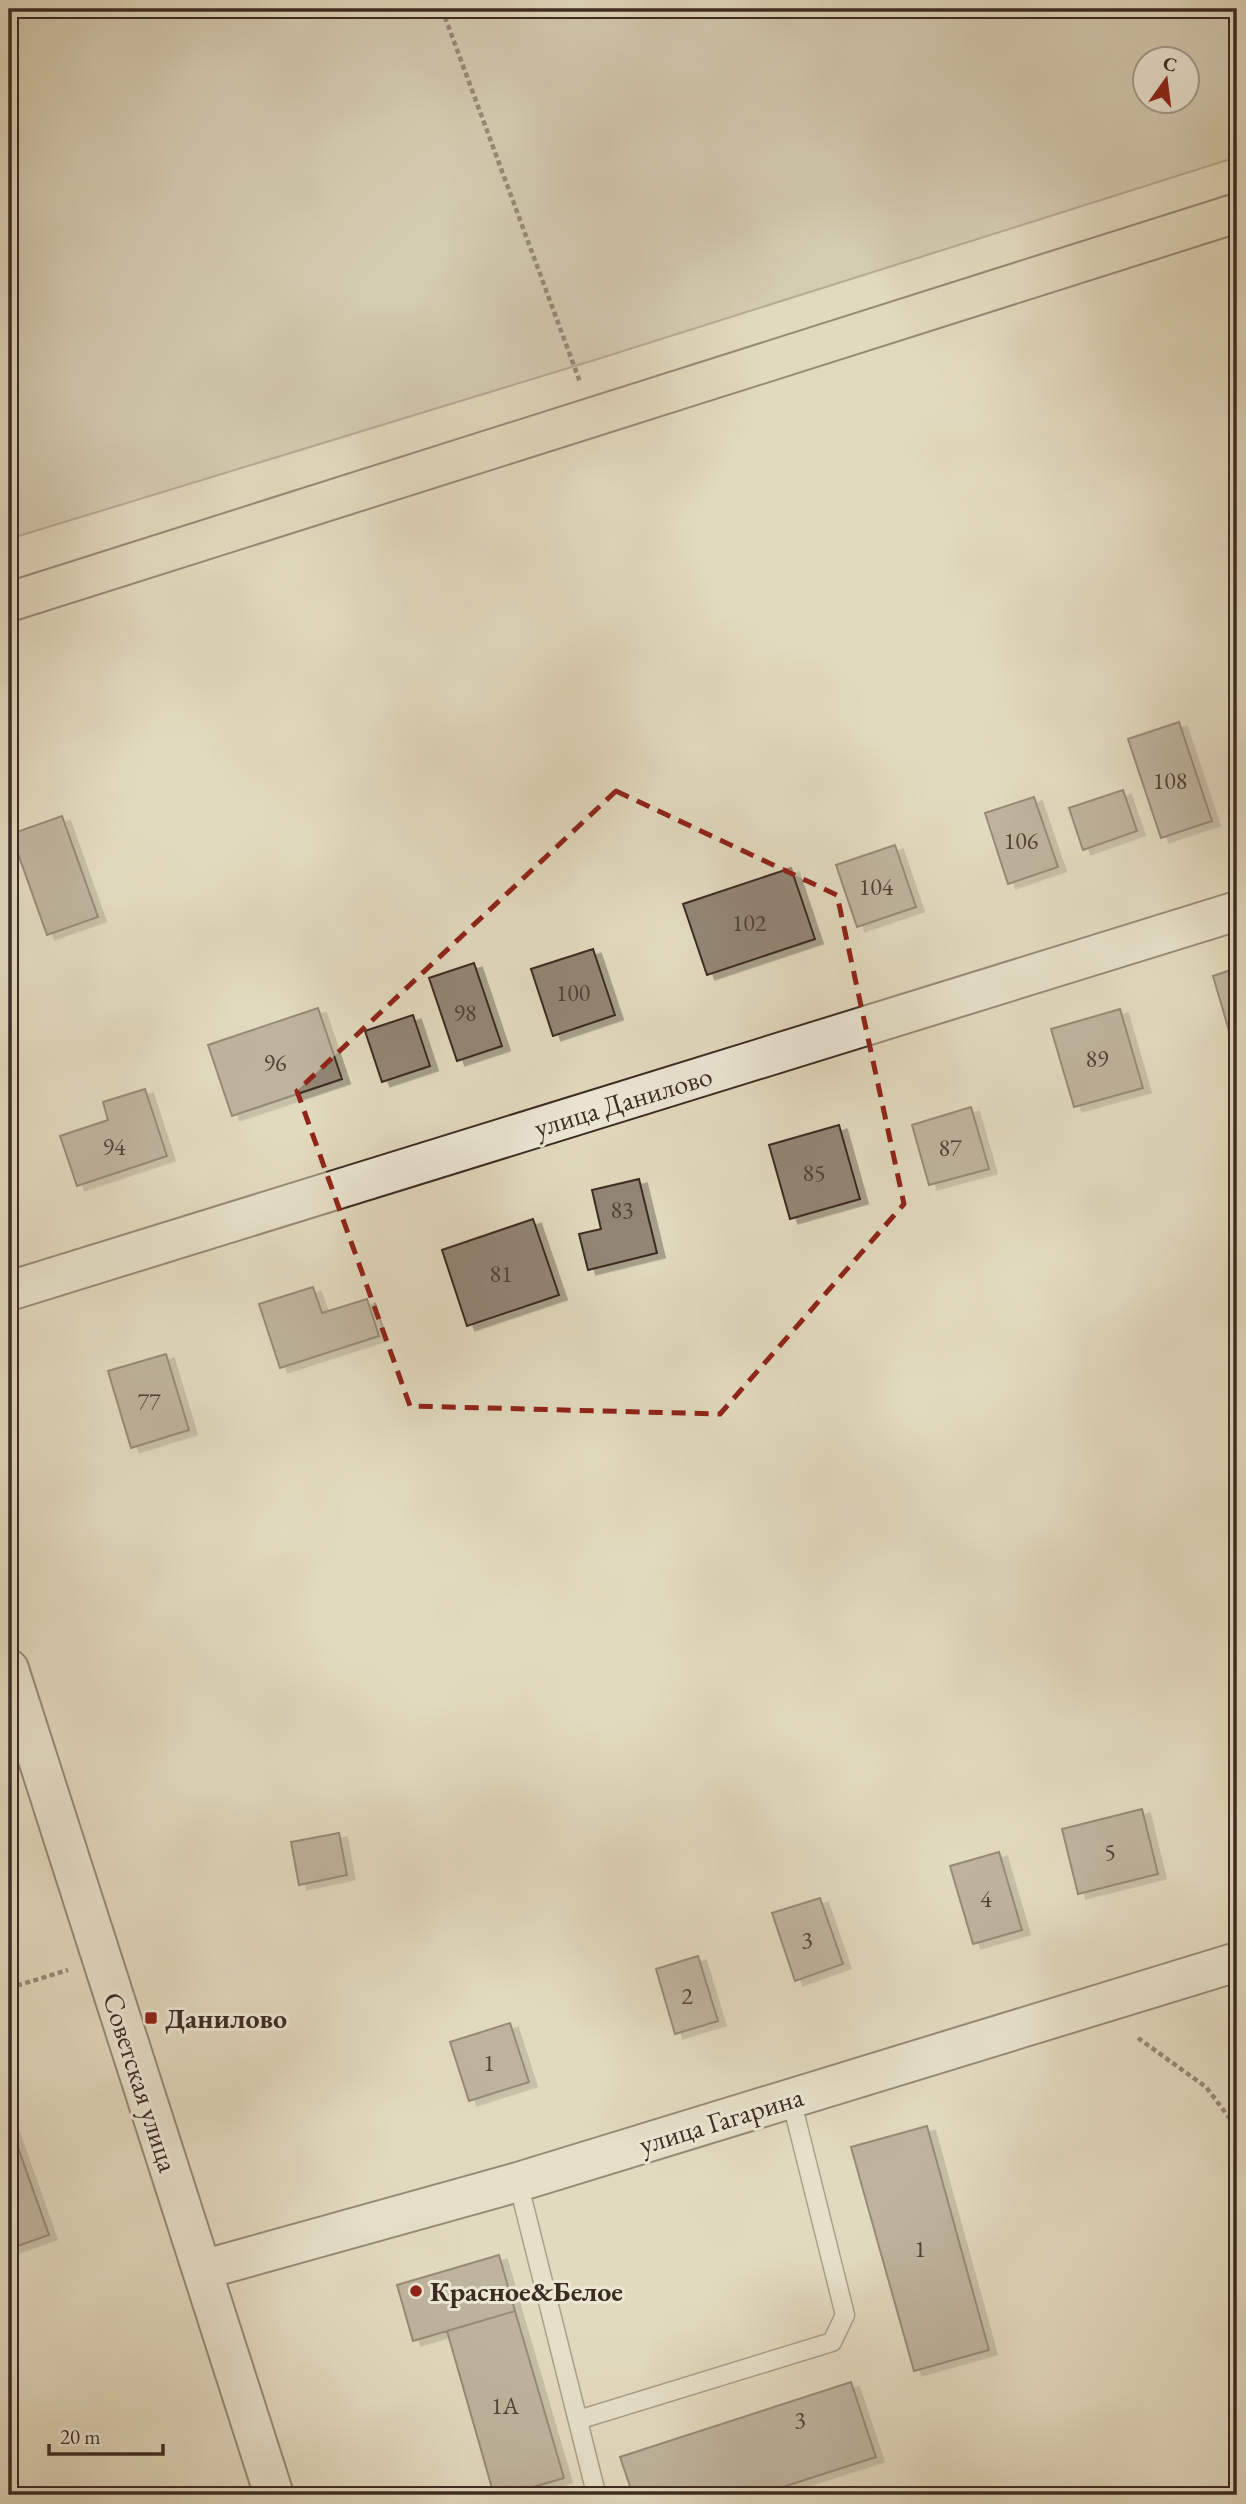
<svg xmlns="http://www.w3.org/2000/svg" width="1246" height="2504" viewBox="0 0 1246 2504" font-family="'EB Garamond',serif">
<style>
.green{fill:#c6bca4;stroke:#817464;stroke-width:2;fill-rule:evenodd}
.building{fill:#928674;stroke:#3c2b23;stroke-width:2;filter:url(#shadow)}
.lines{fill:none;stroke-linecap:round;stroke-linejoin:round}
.lane-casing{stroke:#66574a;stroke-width:21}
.secondary-casing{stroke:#3c2b23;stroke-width:42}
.primary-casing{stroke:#3c2b23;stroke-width:42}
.path{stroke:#3c2b23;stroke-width:4.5;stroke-dasharray:5 3.5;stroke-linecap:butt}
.lane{stroke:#ece7d5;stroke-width:18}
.secondary{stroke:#ece7d5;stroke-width:38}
.primary{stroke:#e2dabe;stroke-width:38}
.marked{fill:none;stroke:#8f2418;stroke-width:5;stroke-dasharray:14 9;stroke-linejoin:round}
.poi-dot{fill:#8f2418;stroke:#ece7d5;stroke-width:2.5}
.labels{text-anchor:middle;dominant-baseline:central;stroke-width:6;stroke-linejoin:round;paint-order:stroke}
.number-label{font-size:24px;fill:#524237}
.street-label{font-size:28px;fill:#3c2b23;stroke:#ece7d5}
.poi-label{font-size:28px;font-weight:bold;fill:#3c2b23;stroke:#ece7d5;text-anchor:start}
</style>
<defs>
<filter id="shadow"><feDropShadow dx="8" dy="4.5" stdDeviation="0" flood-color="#0004"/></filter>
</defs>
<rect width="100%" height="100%" fill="#e2dabe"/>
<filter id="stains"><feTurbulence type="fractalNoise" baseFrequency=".00286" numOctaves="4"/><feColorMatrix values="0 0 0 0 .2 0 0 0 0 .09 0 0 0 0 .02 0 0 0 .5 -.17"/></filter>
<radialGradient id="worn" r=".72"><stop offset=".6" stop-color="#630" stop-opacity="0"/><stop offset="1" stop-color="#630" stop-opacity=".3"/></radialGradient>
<path class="green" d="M9,9H1237V157L598,359L9,539ZM1144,60H1186V102H1144Z"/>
<path class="building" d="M1179,722L1212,821L1161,838L1128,739Z
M1123,790L1137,831L1083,850L1069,808Z
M1034,797L1058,867L1008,884L985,813Z
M62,816L98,917L47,935L11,834Z
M895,845L916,907L857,927L836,865Z
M791,868L815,939L707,975L683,904Z
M593,949L615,1015L553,1036L531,969Z
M474,963L502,1046L457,1061L429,978Z
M1237,968V1040L1232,1041L1213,976Z
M318,1008L342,1079L232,1116L208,1045Z
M1120,1009L1143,1088L1074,1107L1051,1029Z
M413,1015L430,1066L382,1082L365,1031Z
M145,1089L167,1156L77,1186L60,1136L108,1120L103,1102Z
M971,1107L989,1169L929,1185L912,1125Z
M839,1125L860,1199L790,1219L769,1145Z
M639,1179L657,1253L588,1270L579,1234L601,1229L592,1190Z
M533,1219L559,1295L467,1326L442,1250Z
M313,1287L322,1313L367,1299L379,1336L280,1368L259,1304Z
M166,1354L189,1430L131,1448L108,1371Z
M1142,1809L1158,1874L1078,1894L1062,1829Z
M339,1833L347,1875L299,1885L291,1842Z
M999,1852L1022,1930L973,1944L950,1866Z
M820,1898L843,1964L795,1981L772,1913Z
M698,1956L718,2021L675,2034L656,1969Z
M510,2023L529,2082L469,2101L450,2042Z
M9,2122L49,2235L9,2249Z
M927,2126L989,2350L914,2371L851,2147Z
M499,2255L515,2311L413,2341L397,2285Z
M515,2311L564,2478L506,2495H494L447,2331Z
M851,2382L876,2457L758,2495H633L620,2457Z"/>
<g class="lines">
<defs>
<path id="lane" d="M518,2182L596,2493L595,2495
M578,2420L832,2342L845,2315L791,2099"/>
<path id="secondary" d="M9,1291L1237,911
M9,1669L274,2495
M202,2270L518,2182L1237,1962"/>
<path id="primary" d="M9,602L1237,213"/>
</defs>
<use href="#lane" class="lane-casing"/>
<use href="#secondary" class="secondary-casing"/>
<use href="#primary" class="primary-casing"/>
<path class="path" d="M442,9L580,382
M9,1988L68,1970
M1138,2038L1206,2087L1231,2120L1237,2123"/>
<use href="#lane" class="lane"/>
<use href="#secondary" class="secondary"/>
<use href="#primary" class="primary"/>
</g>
<path d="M0 0H1246V2504H0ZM616,791L837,895L904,1204L720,1414L410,1406L297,1091Z" fill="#e2dabe" fill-opacity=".55" fill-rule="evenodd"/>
<path class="marked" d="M616,791L837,895L904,1204L720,1414L410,1406L297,1091Z"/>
<g class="poi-dot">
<rect x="144" y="2011" width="14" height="14" rx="3.5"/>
<circle cx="416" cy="2291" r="7"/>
</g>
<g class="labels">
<g class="number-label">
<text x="1170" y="780">108</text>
<text x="1021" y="840">106</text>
<text x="876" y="886">104</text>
<text x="749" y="922">102</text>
<text x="573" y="992">100</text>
<text x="465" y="1012">98</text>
<text x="1097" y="1058">89</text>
<text x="275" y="1062">96</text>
<text x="114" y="1146">94</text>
<text x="950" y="1147">87</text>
<text x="814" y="1172">85</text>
<text x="622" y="1209">83</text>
<text x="501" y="1273">81</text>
<text x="149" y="1401">77</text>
<text x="1110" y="1851">5</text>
<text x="986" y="1898">4</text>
<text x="807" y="1939">3</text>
<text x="687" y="1995">2</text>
<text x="489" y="2062">1</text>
<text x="920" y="2248">1</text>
<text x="505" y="2405">1А</text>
<text x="800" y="2419">3</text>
</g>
<g class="street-label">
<text transform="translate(623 1101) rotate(-17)">улица Данилово</text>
<text transform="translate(141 2082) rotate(72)">Советская улица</text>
<text transform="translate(721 2120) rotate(-17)">улица Гагарина</text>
</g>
<g class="poi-label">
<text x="165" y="2018">Данилово</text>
<text x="430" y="2291">Красное&amp;Белое</text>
</g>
</g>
<rect width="1246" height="2504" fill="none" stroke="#e2dabe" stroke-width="35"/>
<rect x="10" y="10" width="1225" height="2483" fill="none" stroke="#3c2b23" stroke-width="3.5"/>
<rect x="18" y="18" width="1211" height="2469" fill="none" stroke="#3c2b23" stroke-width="2"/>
<g transform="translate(1166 80) rotate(14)"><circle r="33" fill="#ece7d5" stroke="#a69c8e" stroke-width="2"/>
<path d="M0-5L12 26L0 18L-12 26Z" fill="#8f2418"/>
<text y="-10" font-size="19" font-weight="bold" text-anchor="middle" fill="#3c2b23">С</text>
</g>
<path d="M49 2444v10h114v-10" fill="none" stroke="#3c2b23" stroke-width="3.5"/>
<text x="60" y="2444" font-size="21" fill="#3c2b23" stroke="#ece7d5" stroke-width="5" paint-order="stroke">20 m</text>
<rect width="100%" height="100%" filter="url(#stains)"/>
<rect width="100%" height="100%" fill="url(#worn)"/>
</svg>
